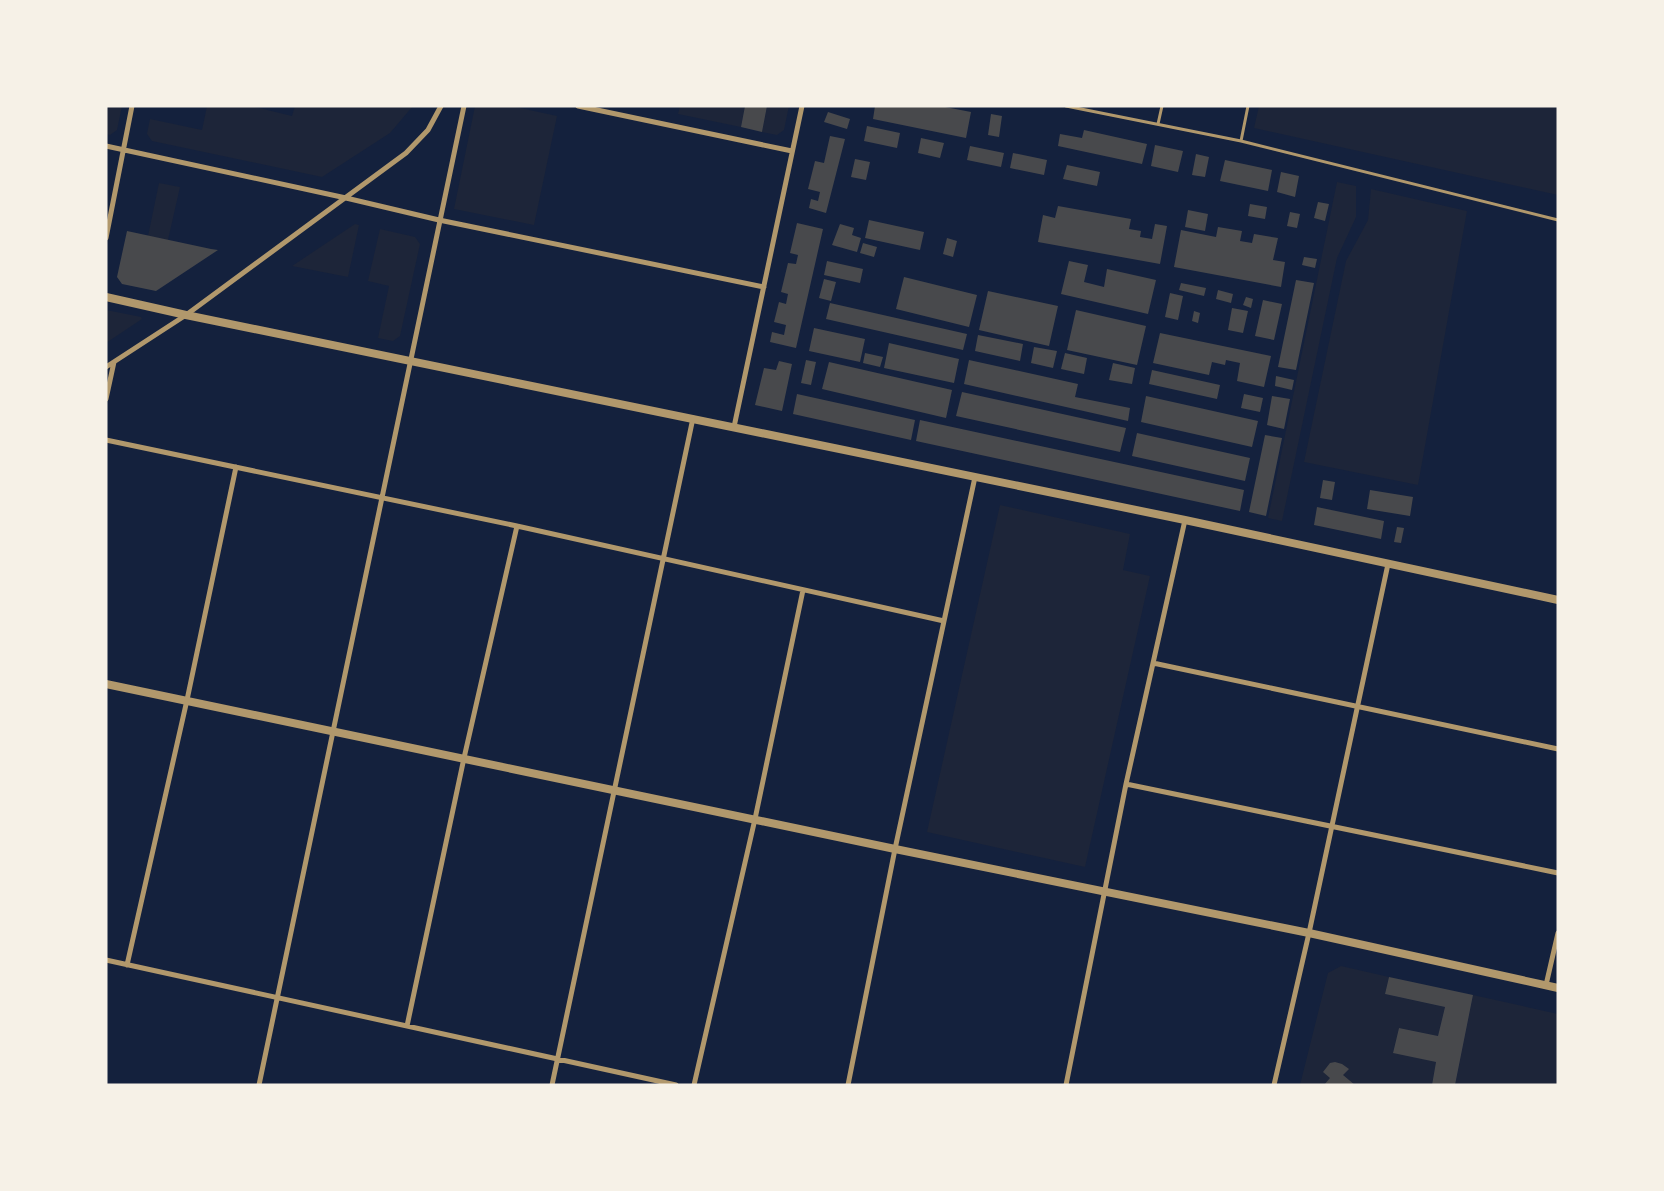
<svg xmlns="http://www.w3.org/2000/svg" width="1664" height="1191" viewBox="0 0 1664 1191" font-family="Lato,sans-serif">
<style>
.green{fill:#1d2539}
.building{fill:#48494c}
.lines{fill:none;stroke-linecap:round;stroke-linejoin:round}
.service{stroke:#b1986c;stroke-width:3}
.minor{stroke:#b1986c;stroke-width:5}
.tertiary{stroke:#b1986c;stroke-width:8}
</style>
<rect width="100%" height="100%" fill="#14213d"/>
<path class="green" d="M106,106H122L117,130L110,135L106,134Z
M207,106H251L292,116L295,106H413L390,133L322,177L152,141L147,134L150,119L202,130Z
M475,106H511L557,116L534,225L454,209Z
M680,106H745L741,127L678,114Z
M767,106H789L784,130L777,135L762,132Z
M1259,106H1558V195L1254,128Z
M1337,182L1356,186V217L1337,258L1282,521L1268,518Z
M159,183L180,187L168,240L148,236Z
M1371,189L1467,211L1418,485L1304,462L1346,261L1368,220Z
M355,224L359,225L348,277L292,266Z
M380,229L415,237L420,244L400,336L393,341L378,338L389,286L368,281Z
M106,310L141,317L142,319L106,343Z
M1000,505L1130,534L1123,570L1150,576L1085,867L927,832Z
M1341,966L1389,977L1385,994L1445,1007L1438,1036L1399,1028L1393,1052L1436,1062L1432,1085H1300L1328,973Z
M1473,995L1558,1014V1085H1455Z"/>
<path class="building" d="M745,106H767L762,132L741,127Z
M875,106H940L971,112L966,138L873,119Z
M828,112L850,119L847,129L824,122Z
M991,114L1002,116L999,137L988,135Z
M867,126L900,133L897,148L864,141Z
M1084,130L1147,144L1142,164L1058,146L1060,134L1082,138Z
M830,136L845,139L826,213L809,208L811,199L818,201L820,192L808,189L815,161L824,163Z
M921,138L944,143L940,158L918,153Z
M1155,145L1183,151L1178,172L1151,166Z
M970,146L1004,153L1001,167L967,160Z
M1013,153L1047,160L1044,175L1010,168Z
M1196,154L1209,157L1205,177L1192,175Z
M855,159L870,162L866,180L851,177Z
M1225,160L1272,170L1268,191L1220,181Z
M1067,165L1100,172L1097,186L1063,179Z
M1281,172L1299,176L1295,197L1277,192Z
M1318,202L1329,204L1325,221L1314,218Z
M1250,204L1267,207L1265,219L1248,216Z
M1058,206L1131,219L1129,229L1141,231L1140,237L1152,239L1155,224L1167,226L1160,264L1038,242L1043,215L1055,218Z
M1188,210L1208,214L1205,231L1185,227Z
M1290,212L1300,214L1297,228L1287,226Z
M869,220L924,232L920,250L865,238Z
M797,223L823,229L796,348L770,342L772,332L784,335L786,325L774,322L779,302L786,304L788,294L781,292L788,263L796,264L798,255L790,253Z
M840,224L854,228L852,235L861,238L857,252L832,245Z
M1218,227L1242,231L1240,241L1252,243L1254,234L1278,238L1273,260L1285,262L1281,287L1174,267L1181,230L1216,237Z
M127,231L211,249L218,250L156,291L122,284L117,277Z
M947,238L957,241L953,257L943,254Z
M863,243L877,247L874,257L860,253Z
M1304,257L1317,259L1315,268L1302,265Z
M827,261L863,269L860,283L824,275Z
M1069,261L1088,265L1084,282L1104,287L1107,269L1156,280L1148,314L1061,294Z
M904,277L977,295L969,327L896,309Z
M824,279L836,282L831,301L819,298Z
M1296,280L1314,283L1296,370L1278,367Z
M1181,283L1206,288L1204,296L1179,290Z
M1218,290L1233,294L1231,303L1216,299Z
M988,291L1058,306L1049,346L979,330Z
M1170,293L1183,296L1178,320L1165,317Z
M1246,297L1253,299L1251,308L1243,305Z
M1263,300L1282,304L1274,340L1255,336Z
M830,303L967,334L963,350L826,319Z
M1232,308L1248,311L1243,333L1228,330Z
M1076,310L1146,326L1137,365L1067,350Z
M1194,311L1200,313L1198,323L1192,321Z
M814,328L865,339L860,362L809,351Z
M1160,333L1271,356L1264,387L1237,381L1240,363L1226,360L1225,365L1212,362L1209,375L1153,363Z
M978,335L1023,344L1020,361L975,351Z
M889,343L959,359L954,383L884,368Z
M1034,347L1057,351L1053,368L1031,363Z
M865,353L883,357L880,367L863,363Z
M1065,353L1087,358L1084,374L1061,369Z
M806,360L816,362L811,385L801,383Z
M969,360L1078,384L1075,397L1130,408L1128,421L964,384Z
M779,361L792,364L782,411L755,405L764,368L776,370Z
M829,362L952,390L946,418L822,389Z
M1113,363L1135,368L1132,384L1109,380Z
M1152,370L1220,385L1217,399L1149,384Z
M1276,376L1294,380L1292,390L1275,386Z
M962,392L1126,428L1120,452L956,416Z
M797,394L915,420L911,440L793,414Z
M1244,394L1263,398L1260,412L1241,408Z
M1146,396L1258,421L1252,447L1141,422Z
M1272,396L1290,399L1284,429L1267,425Z
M920,420L1244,490L1240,511L916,441Z
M1137,433L1250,458L1245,481L1132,456Z
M1265,435L1282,438L1266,516L1249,512Z
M1323,480L1335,482L1332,500L1320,498Z
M1370,490L1413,497L1410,516L1367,509Z
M1317,507L1384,521L1381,539L1314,525Z
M1397,527L1404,528L1401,543L1394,542Z
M1389,977L1473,995L1455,1085H1432L1436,1062L1393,1053L1399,1028L1438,1036L1445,1007L1385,994Z
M1335,1062L1342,1064L1349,1069L1343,1075L1355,1085H1324L1330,1078L1323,1072L1330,1063Z"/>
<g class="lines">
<path class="service" d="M1066,106L1241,141L1558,220
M1158,124L1162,106
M1241,141L1248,106"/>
<path class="minor" d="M578,106L792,151
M106,146L346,198L439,220L764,287
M106,238L132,106
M106,367L186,315L406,153L428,130L441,106
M106,399L114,362
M734,427L802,106
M106,440L517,526L944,621
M1153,663L1558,749
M1126,784L1558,873
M106,960L676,1085
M127,965L187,700L236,467
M1546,985L1558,933
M407,1026L464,758L517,526
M259,1085L464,106
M552,1085L693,418
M694,1085L755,819L803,590
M848,1085L895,849L975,477
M1066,1085L1126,784L1185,520
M1274,1085L1309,933L1388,564"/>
<path class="tertiary" d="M106,297L186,315L1185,520L1558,600
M106,684L895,849L1309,933L1558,988"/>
</g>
<rect width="1664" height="1191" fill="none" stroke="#f6f1e7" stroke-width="215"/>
</svg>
